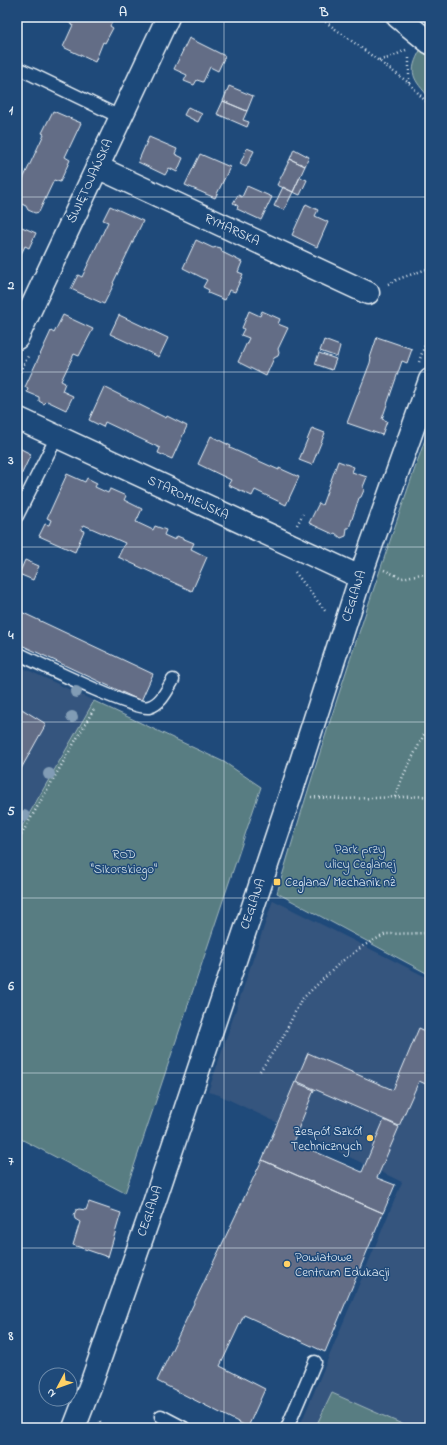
<svg xmlns="http://www.w3.org/2000/svg" width="447" height="1445" viewBox="0 0 447 1445" font-family="'Indie Flower',sans-serif">
<style>
.built{fill:#34547e}
.green{fill:#587d82;stroke:#a0b7bd}
.building{fill:#646d86;stroke:#e8f1f8}
.lines{fill:none;stroke-linecap:round;stroke-linejoin:round}
.service-casing{stroke:#e8f1f8;stroke-width:15}
.minor-casing{stroke:#e8f1f8;stroke-width:25}
.tertiary-casing{stroke:#e8f1f8;stroke-width:25}
.path{stroke:#e8f1f8;stroke-width:2.5;stroke-dasharray:1 3;stroke-linecap:butt}
.service{stroke:#1f4a7a;stroke-width:12}
.minor{stroke:#1f4a7a;stroke-width:22}
.tertiary{stroke:#1f4a7a;stroke-width:22}
.tree{fill:#819cb5}
.grid{fill:none;stroke:#e8f1f8;stroke-width:1;stroke-opacity:0.55}
.poi-dot{fill:#ffd166;stroke:#1f4a7a;stroke-width:1.5}
.labels{text-anchor:middle;dominant-baseline:central;stroke-width:3;stroke-linejoin:round;paint-order:stroke}
.street-label{font-size:13px;fill:#e8f1f8;stroke:#1f4a7a}
.park-label{font-size:13px;fill:#d2e0e6;stroke:#1f4a7a}
.poi-label{font-size:13px;fill:#e8f1f8;stroke:#1f4a7a;text-anchor:start}
.neatline{fill:none;stroke:#e8f1f8;stroke-width:1.5}
.grid-label{font-size:13px;text-anchor:middle;font-weight:bold;fill:#e8f1f8}
</style>
<rect width="100%" height="100%" fill="#1f4a7a"/>
<filter id="ink" filterUnits="userSpaceOnUse"><feTurbulence type="fractalNoise" baseFrequency=".025" numOctaves="2"/><feDisplacementMap in="SourceGraphic" scale="8" xChannelSelector="R" yChannelSelector="G"/><feConvolveMatrix kernelMatrix="1 2 1 2 8 2 1 2 1" color-interpolation-filters="sRGB"/></filter>
<g filter="url(#ink)">
<path class="built" d="M17,665L94,701L17,835Z
M273,900L430,979V1428H299L402,1182L219,1095L208,1092Z"/>
<path class="green" d="M421,49L430,57V98C413,79 407,73 421,49Z
M430,425V975L277,893C323,736 376,580 430,425Z
M94,701L224,762L261,787L125,1193L17,1137V835Z
M332,1393L411,1428H315Z"/>
<path class="building" d="M66,17H115L110,26L113,28L105,43L103,42L95,62L63,47L73,25L65,20Z
M189,38L225,56L218,71L210,67L203,82L197,80L194,85L184,81L187,75L174,69Z
M229,86L253,96L247,111L223,101Z
M223,101L247,111L243,120L249,122L247,127L217,114Z
M188,107L202,114L198,122L184,115Z
M53,111L81,123L65,157L70,160L60,182L54,180L39,212L35,213L28,210L26,206L17,202V187L21,178L23,179L44,134L42,133Z
M149,137L177,149L175,154L183,158L177,172L169,168L165,175L138,162Z
M247,148L254,151L246,167L240,164Z
M294,149L309,157L305,166L290,159Z
M200,154L230,167L215,198L185,185Z
M290,159L305,166L293,192L277,185Z
M300,177L307,180L300,195L293,192Z
M247,186L272,197L261,220L237,209L238,206L233,203L238,195L242,197Z
M283,187L293,192L284,210L274,206Z
M306,204L318,210L315,216L328,222L317,247L292,235Z
M110,206L143,221L113,283L114,284L104,304L71,289L78,275L82,277L108,222L103,220Z
M17,225L36,233L29,248L25,246L17,262Z
M196,240L213,248L217,247L221,248L222,252L242,262L238,272L243,274L235,292L229,290L225,300L208,293L209,290L203,287L207,280L183,268Z
M249,311L260,316L262,311L280,319L278,324L288,328L278,349L279,353L278,356L274,358L266,376L238,362L249,338L241,335L244,329L242,328Z
M63,315L93,329L79,356L74,354L61,381L65,383L62,391L73,396L66,410L47,401L44,404L39,401V397L27,392L28,389L25,387L51,331L54,333Z
M119,315L168,338L159,357L110,334Z
M377,337L412,349L407,363L402,361L382,419L387,421L382,435L347,423L370,363L371,358H370Z
M324,340L340,346L337,357L320,351Z
M319,353L336,359L332,370L315,364Z
M104,387L166,418L167,416L187,426L172,459L158,453L160,448L105,422L103,427L89,420Z
M312,428L325,433L312,465L299,460Z
M211,436L231,446L230,448L279,470V468L299,477L286,505L255,490L252,496L228,485L231,480L198,464Z
M17,447L31,454L17,484Z
M338,461L354,467L352,472L367,477L363,487L364,490L361,497L359,498L349,528H347L346,536L341,538L335,533L333,534L309,523L319,503L322,505Z
M67,474L85,482L87,478L97,483L95,487L108,493L110,489L126,496L124,500L142,509L136,522L153,530L155,526L166,530L164,535L175,540L177,536L194,543L191,549L207,557L192,591L118,557L125,543L84,525L81,530L84,531L75,552L39,536L45,524L49,525L51,520L47,518Z
M25,560L39,566L33,580L19,574Z
M17,610L153,674L141,701L17,643Z
M17,706L46,724L17,776Z
M419,1028L430,1033V1086L419,1081L399,1126L296,1081L308,1053L393,1090Z
M295,1082L314,1090L293,1142L362,1172L384,1120L399,1127L377,1178L395,1185L383,1213L262,1160Z
M262,1160L383,1213L325,1352L244,1315L220,1366L265,1389L248,1427L157,1381Z
M89,1202L121,1213L108,1257L73,1245L80,1222L75,1219L74,1215L76,1210L79,1209L86,1210Z"/>
<g class="lines">
<defs>
<path id="service" d="M17,68L33,75L120,117
M17,516L48,454L57,437
M17,653C36,662 135,711 149,707C161,704 167,690 173,680
M161,1416L184,1428
M287,1428L315,1362"/>
<path id="minor" d="M97,167L368,293
M17,338L168,17
M17,418L360,577
M74,1428L91,1384L153,1206L291,793L365,563L430,380"/>
<path id="tertiary" d="M398,17L430,43"/>
</defs>
<use href="#service" class="service-casing"/>
<use href="#minor" class="minor-casing"/>
<use href="#tertiary" class="tertiary-casing"/>
<path class="path" d="M319,17L409,83L430,106
M17,19L19,17
M409,54V83
M379,60L389,58L406,50
M388,284L401,278L430,268
M419,362L430,330
M17,379L28,356
M297,525L303,514
M384,570L402,578L421,574L430,576
M295,572L326,612
M311,797L344,799L430,796
M395,797L403,776L430,723
M17,842L95,707
M260,1071L282,1039L301,1000L341,962L363,946L386,934L430,933
M100,1421L101,1428"/>
<use href="#service" class="service"/>
<use href="#minor" class="minor"/>
<use href="#tertiary" class="tertiary"/>
</g>
<g class="tree">
<circle cx="76" cy="692" r="6"/>
<circle cx="72" cy="717" r="6"/>
<circle cx="49" cy="774" r="6"/>
<circle cx="24" cy="816" r="6"/>
</g>
</g>
<path class="grid" d="M224,17V1428M17,197H430M17,372H430M17,547H430M17,722H430M17,898H430M17,1073H430M17,1248H430"/>
<g class="poi-dot">
<rect x="273" y="878" width="8" height="8" rx="2"/>
<circle cx="370" cy="1138" r="4"/>
<circle cx="287" cy="1264" r="4"/>
</g>
<g class="labels">
<g class="street-label">
<text transform="translate(90 181) rotate(-65)">ŚWIĘTOJAŃSKA</text>
<text transform="translate(232 230) rotate(25)">RYMARSKA</text>
<text transform="translate(188 498) rotate(25)">STAROMIEJSKA</text>
<text transform="translate(354 596) rotate(-72)">CEGLANA</text>
<text transform="translate(253 904) rotate(-71)">CEGLANA</text>
<text transform="translate(150 1211) rotate(-71)">CEGLANA</text>
</g>
<g class="park-label">
<text x="360" y="849">Park przy<tspan x="360" dy="15">ulicy Ceglanej</tspan></text>
<text x="124" y="854">ROD<tspan x="124" dy="15">"Sikorskiego"</tspan></text>
</g>
<g class="poi-label">
<text x="285" y="882">Ceglana/ Mechanik nż</text>
<text x="362" y="1131" text-anchor="end">Zespół Szkół<tspan x="362" dy="15">Technicznych</tspan></text>
<text x="295" y="1257">Powiatowe<tspan x="295" dy="15">Centrum Edukacji</tspan></text>
</g>
</g>
<rect width="447" height="1445" fill="none" stroke="#1f4a7a" stroke-width="44"/>
<g transform="translate(58 1387) rotate(229)"><circle r="19" fill="#1f4a7a" stroke="#6f8dac"/>
<path d="M0-3L7 15L0 10L-7 15Z" fill="#ffd166"/>
<text y="-6" font-size="11" font-weight="bold" text-anchor="middle" fill="#e8f1f8">N</text>
</g>
<rect x="22" y="22" width="403" height="1401" class="neatline"/>
<g class="grid-label">
<text x="123" y="16">A</text>
<text x="324" y="16">B</text>
<text x="11" y="114">1</text>
<text x="11" y="289">2</text>
<text x="11" y="464">3</text>
<text x="11" y="639">4</text>
<text x="11" y="815">5</text>
<text x="11" y="990">6</text>
<text x="11" y="1165">7</text>
<text x="11" y="1340">8</text>
</g>
</svg>
